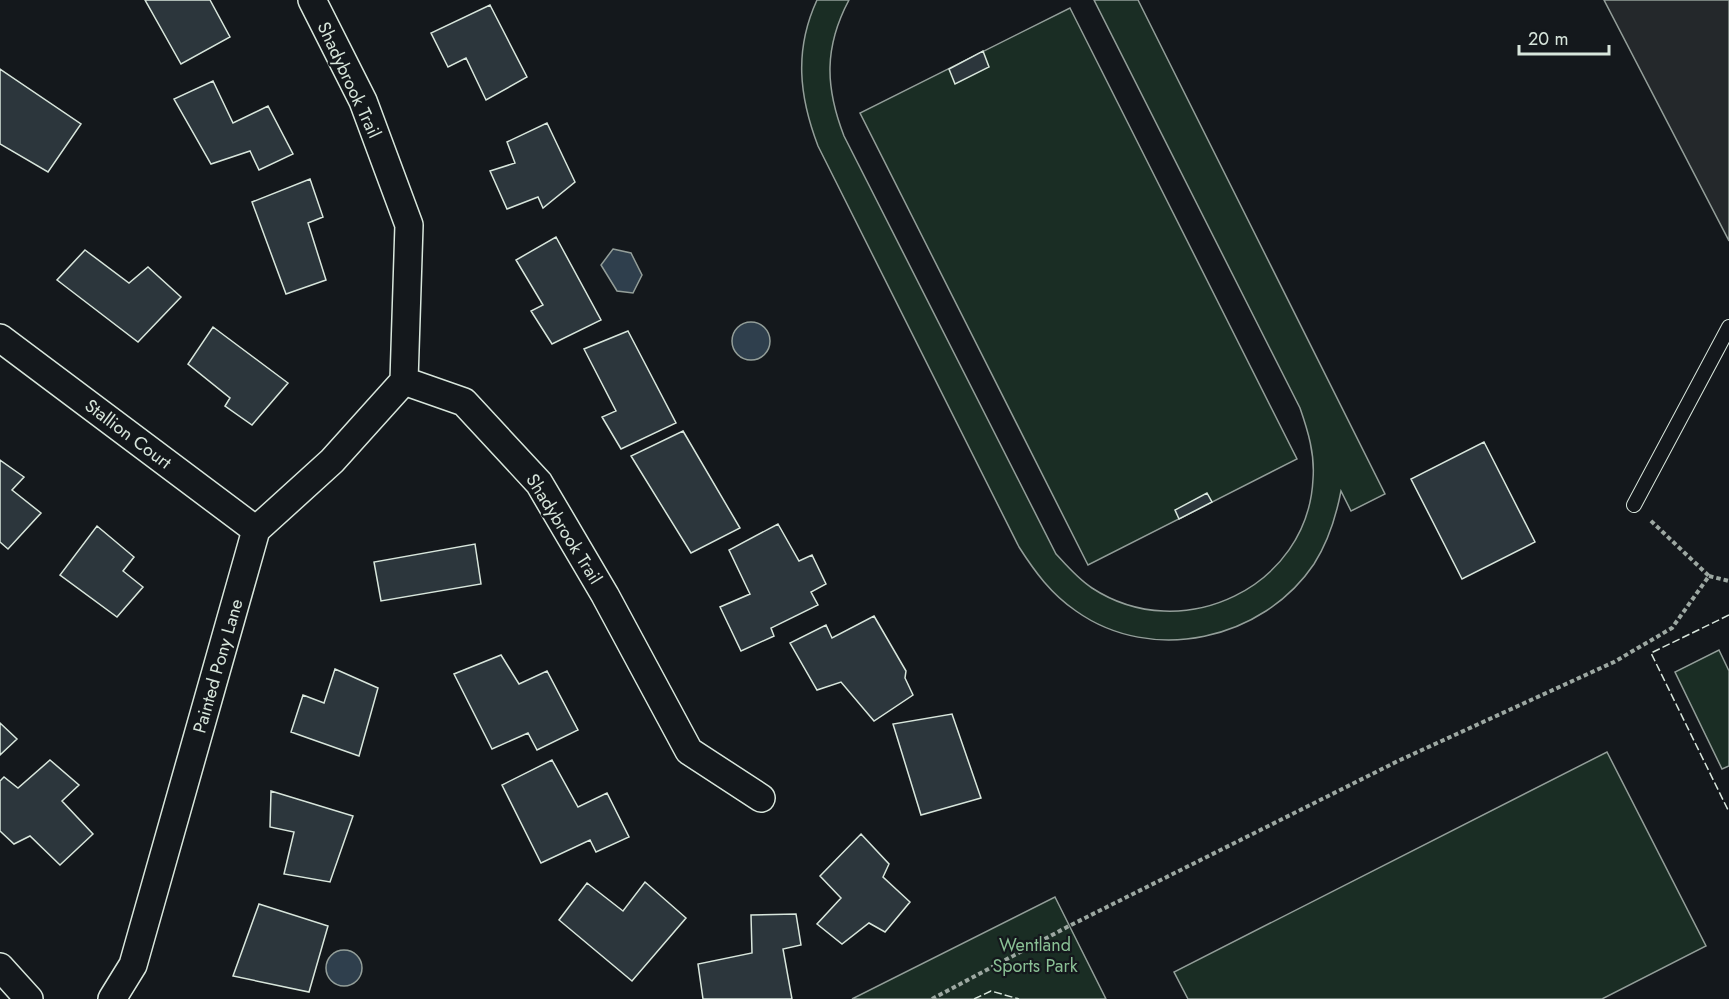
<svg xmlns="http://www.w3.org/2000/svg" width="1729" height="999" viewBox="0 0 1729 999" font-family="Jost,sans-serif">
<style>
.green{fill:#1a2d24;stroke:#939e99;stroke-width:1.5}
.parking{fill:#24282b;stroke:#939e99;stroke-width:1.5}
.water{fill:#2f3f4d;stroke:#939e99;stroke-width:1.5}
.building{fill:#2c363c;stroke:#d8e6dc;stroke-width:1.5}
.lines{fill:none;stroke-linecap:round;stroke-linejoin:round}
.service-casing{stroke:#d8e6dc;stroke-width:16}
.minor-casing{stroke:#d8e6dc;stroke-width:30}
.path{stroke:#9da8a2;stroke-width:4;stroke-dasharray:4.5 3;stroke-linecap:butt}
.service{stroke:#14181c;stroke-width:14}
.minor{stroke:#14181c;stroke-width:27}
.fence{stroke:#d8e6dc;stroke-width:1.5;stroke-dasharray:8 3;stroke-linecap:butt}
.labels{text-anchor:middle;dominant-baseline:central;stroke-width:4.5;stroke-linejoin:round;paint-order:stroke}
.street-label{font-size:18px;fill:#d8e6dc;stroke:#14181c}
.park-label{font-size:18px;fill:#8ac095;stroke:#14181c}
</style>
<rect width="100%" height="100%" fill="#14181c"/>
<path class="green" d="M817,0H849C824,47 825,87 844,136L1056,554C1067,566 1078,579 1092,588C1182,647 1308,587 1313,479C1315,454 1308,431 1300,408L1094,0H1138L1385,494L1351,511L1341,491C1336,517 1328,542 1314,564C1263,640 1152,665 1076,611C1051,594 1035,572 1019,547L818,146C799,96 794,50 817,0Z
M1070,8L1297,459L1088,565L860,113Z
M1719,650L1729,671V766L1722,769L1675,672Z
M1607,752L1706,946L1602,999H1188L1174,972Z
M1055,897L1106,999H852Z"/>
<path class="parking" d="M1604,0H1729V241Z"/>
<path class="water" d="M613,249L631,253L642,275L633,293L617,291L601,265Z
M732 341a19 19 0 1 1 38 0a19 19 0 1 1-38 0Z
M326 968a18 18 0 1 1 36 0a18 18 0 1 1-36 0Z"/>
<path class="building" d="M145,0H210L230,37L181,64Z
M490,5L527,77L486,100L466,58L448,67L431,33Z
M983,51L989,67L955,84L949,69Z
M0,69L81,124L48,172L0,144Z
M213,81L233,123L268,106L293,154L259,170L250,151L211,164L174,99Z
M547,123L575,182L543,208L538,197L507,209L490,171L515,163L507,142Z
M310,179L323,217L308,223L326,280L286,294L252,202Z
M556,237L601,320L552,344L531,311L543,305L516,260Z
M85,250L129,283L148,267L181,297L138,342L57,280Z
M213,327L288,383L252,425L225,406L230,398L188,364Z
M628,331L676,423L621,449L602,417L616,411L584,349Z
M683,431L740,528L691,553L631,456Z
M1484,442L1535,542L1462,579L1411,479Z
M0,460L24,477L12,490L41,513L8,549L0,542Z
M1207,493L1212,502L1179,519L1175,510Z
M778,524L799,561L812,555L826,584L811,592L818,605L771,628L774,636L741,651L720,607L750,594L729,550Z
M97,526L134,557L123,571L143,587L117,617L60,575Z
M475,544L481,584L381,601L374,562Z
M874,616L906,671L905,678L913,695L874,721L841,682L817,690L790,643L826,625L832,638Z
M501,655L519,684L547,671L578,730L537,750L528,733L492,749L454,674Z
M335,669L378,688L359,756L291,732L303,695L324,703Z
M952,714L981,798L921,815L893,724Z
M0,723L17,739L0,755Z
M50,760L79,785L62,801L93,834L60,865L30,836L14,844L0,831V781L4,777L18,788Z
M552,760L578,807L607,793L629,837L596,852L590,840L541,863L502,785Z
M271,791L353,816L330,882L284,874L294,832L270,827Z
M861,834L889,864L883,877L910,902L885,932L869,923L842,944L817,924L841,898L820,876Z
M645,882L686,918L632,981L559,920L587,883L623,911Z
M259,904L328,926L309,992L233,976Z
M796,914L801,945L783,949L792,999H703L698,964L752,953L751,915Z"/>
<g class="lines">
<defs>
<path id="service" d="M1634,505L1729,327"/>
<path id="minor" d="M312,0L363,101L409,225L404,381
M0,338L256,530
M404,381L464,402L539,483L605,595L689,751L761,798
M0,967L29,999
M112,999L133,965L256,530L332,461L404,381"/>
</defs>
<use href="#service" class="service-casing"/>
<use href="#minor" class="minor-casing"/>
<path class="path" d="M1709,576L1729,581
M932,999L1069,926L1398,761L1614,662L1672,628L1709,576L1649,519"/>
<use href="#service" class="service"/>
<use href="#minor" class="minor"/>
<path class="fence" d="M1729,615L1651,653L1729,812
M974,999L991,991L1019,999"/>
</g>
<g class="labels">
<g class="street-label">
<text transform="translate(349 80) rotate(65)">Shadybrook Trail</text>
<text transform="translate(128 434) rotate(37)">Stallion Court</text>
<text transform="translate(564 529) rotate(58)">Shadybrook Trail</text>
<text transform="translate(218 666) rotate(-74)">Painted Pony Lane</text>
</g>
<g class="park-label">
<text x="1035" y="945">Wentland<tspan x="1035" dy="21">Sports Park</tspan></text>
</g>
</g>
<path d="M1519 45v9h90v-9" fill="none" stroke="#d8e6dc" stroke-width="3"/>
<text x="1528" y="45" font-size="18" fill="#d8e6dc" stroke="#14181c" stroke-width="4.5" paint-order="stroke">20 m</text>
</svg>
